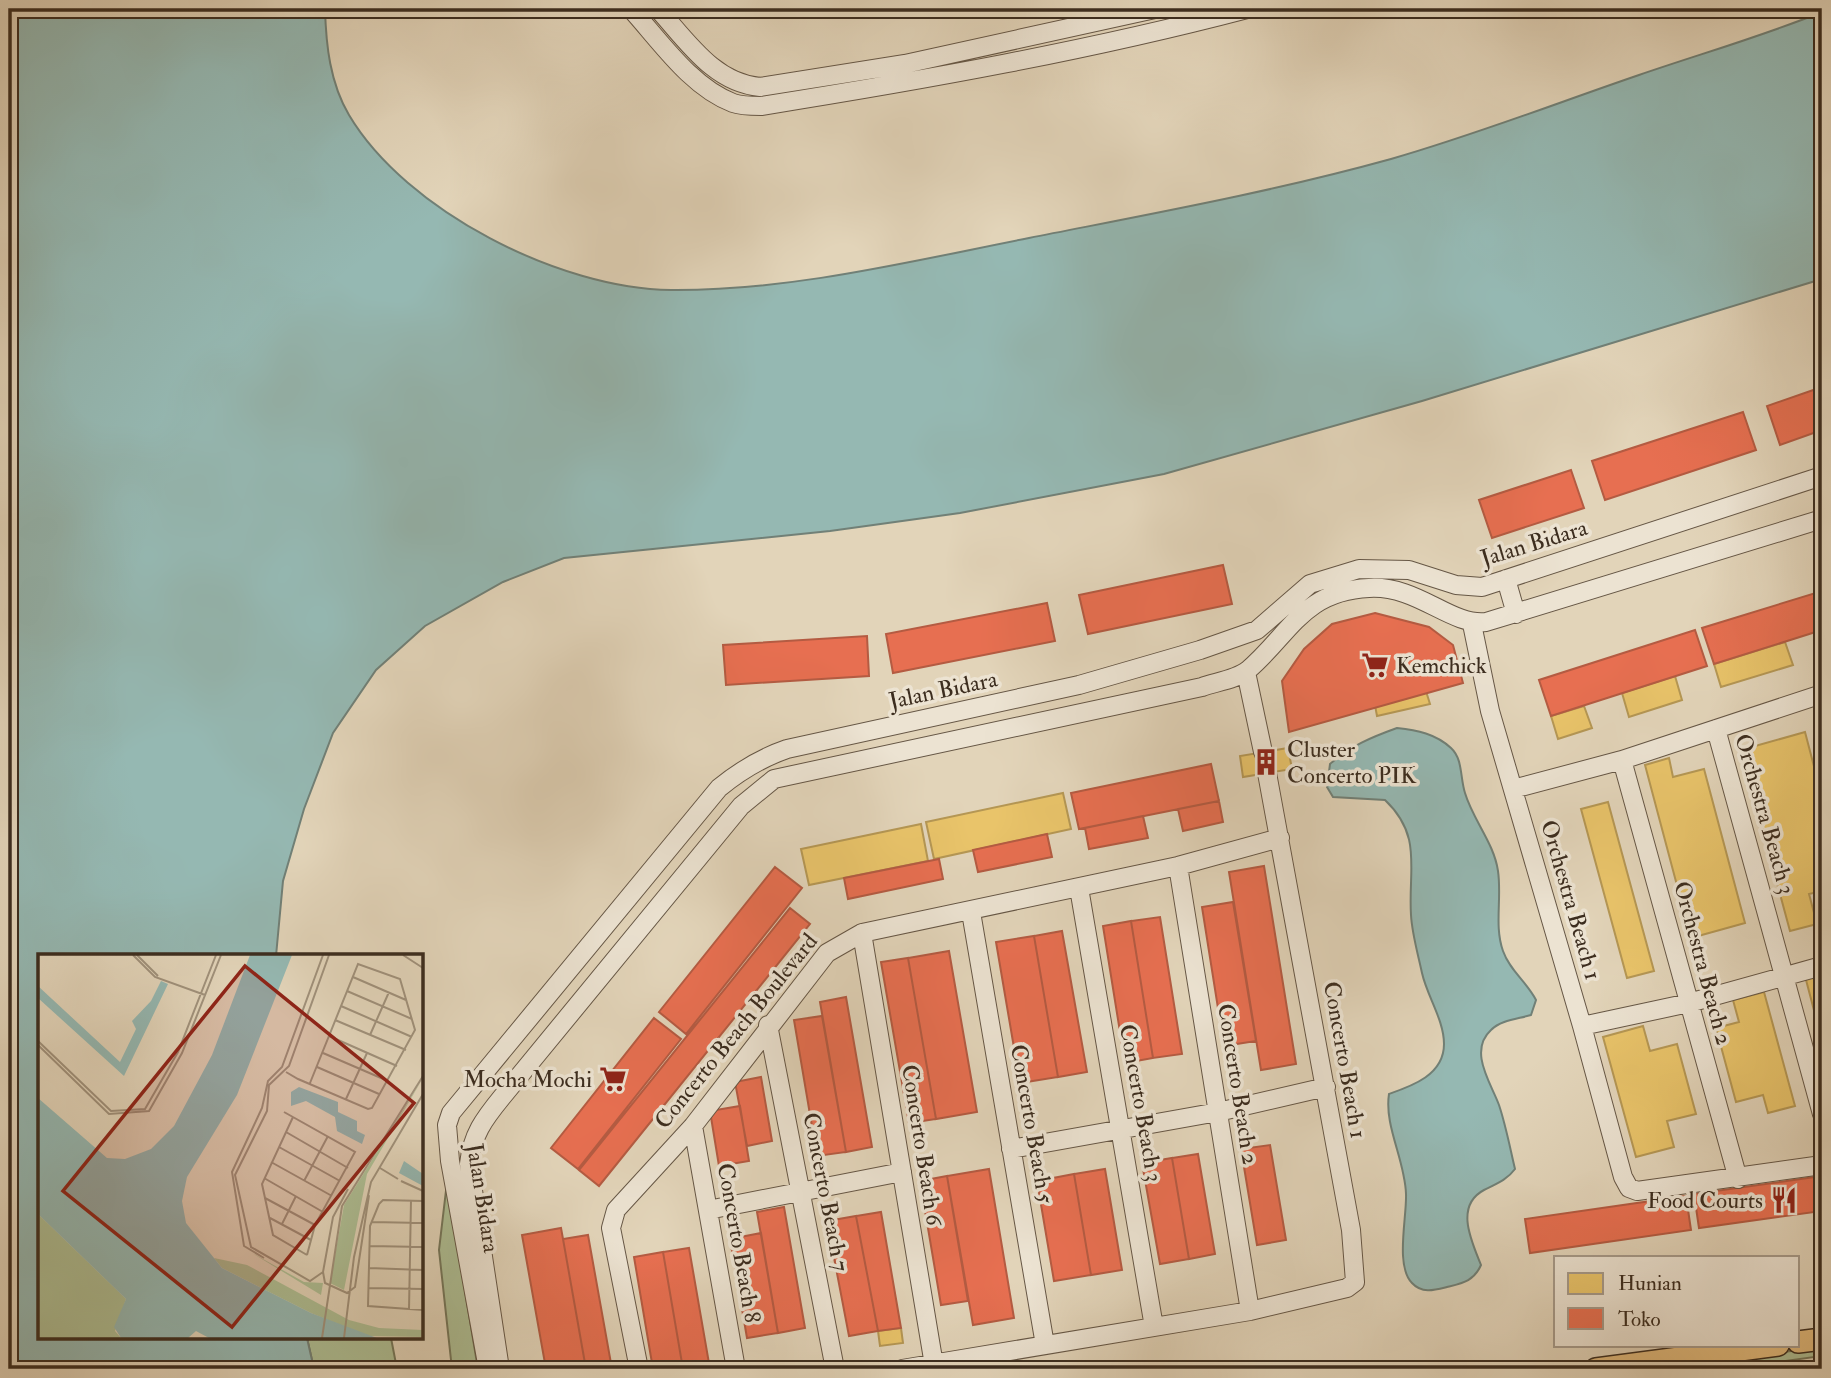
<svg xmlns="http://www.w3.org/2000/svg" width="1831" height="1378" viewBox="0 0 1831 1378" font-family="'IM FELL Double Pica',serif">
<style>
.green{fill:#adbe94;stroke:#74765a;stroke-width:2}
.water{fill:#95b8b2;stroke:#718077;stroke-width:2}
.homes{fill:#e9c46a;stroke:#b59754;stroke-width:2}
.shops{fill:#e76f51;stroke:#b45b42;stroke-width:2}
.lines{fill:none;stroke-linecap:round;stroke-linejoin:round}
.minor-casing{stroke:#665746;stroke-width:20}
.major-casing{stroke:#3c2d1f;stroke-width:24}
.minor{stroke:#ece3d2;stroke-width:18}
.major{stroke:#e1ba7c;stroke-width:21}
.labels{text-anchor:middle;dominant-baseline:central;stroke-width:7;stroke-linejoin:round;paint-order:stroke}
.street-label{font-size:23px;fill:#3c2d1f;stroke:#ece3d2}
.poi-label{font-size:23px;fill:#3c2d1f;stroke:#ece3d2;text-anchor:start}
.inset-road{fill:none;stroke:#a0917b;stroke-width:2}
.view{fill:#8f2418;fill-opacity:0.15;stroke:#8f2418;stroke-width:3.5}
.inset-edge{fill:none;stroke:#3c2d1f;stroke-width:3.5}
</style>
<rect width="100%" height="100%" fill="#e2d4b9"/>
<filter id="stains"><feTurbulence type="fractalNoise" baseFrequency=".00286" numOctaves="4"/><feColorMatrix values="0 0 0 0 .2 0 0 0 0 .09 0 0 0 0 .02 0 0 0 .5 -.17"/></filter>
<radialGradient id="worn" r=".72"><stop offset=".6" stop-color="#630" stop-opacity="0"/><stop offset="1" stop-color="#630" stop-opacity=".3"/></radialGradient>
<path class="green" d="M447,1182L478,1369H452L439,1250Z
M307,1338H391L397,1369H314Z
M1822,1347V1356L1726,1369H1650Z"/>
<path class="water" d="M9,9H325C326,45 330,83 349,115C406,211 560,289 671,290C791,291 912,261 1029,238C1150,214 1272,192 1391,159C1475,135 1557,103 1639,75C1700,54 1763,36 1822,12V279L1422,401L1164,474L960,513L830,531L564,558L503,582L425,626L376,670L333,733L304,809L283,881L276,956H40V1338H307L314,1369H9Z
M1397,728C1417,730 1436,734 1451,748C1463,759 1460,778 1465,793C1473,820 1494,843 1498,871C1502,898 1494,926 1503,951C1510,971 1527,982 1536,1000L1531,1015C1518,1019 1501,1020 1491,1030C1468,1051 1491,1083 1499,1105C1506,1126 1510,1148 1515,1169C1507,1180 1496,1184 1484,1190C1454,1206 1472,1242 1481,1265C1474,1281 1463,1283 1447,1287C1435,1290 1422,1294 1412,1283C1395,1266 1407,1217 1406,1194C1405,1160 1384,1126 1389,1094C1412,1086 1444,1075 1444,1044C1444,1020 1427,996 1422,973C1418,954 1412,934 1411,915C1408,869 1423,836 1385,800L1333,797L1327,787L1330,764C1350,746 1372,737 1397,728Z"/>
<path class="homes" d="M1822,630V650L1816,632Z
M1785,642L1793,665L1721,687L1714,664Z
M1420,672L1430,704L1377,716L1371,684Z
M1675,676L1682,700L1629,717L1622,693Z
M1584,706L1592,728L1558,739L1551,716Z
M1805,732L1822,797V891L1809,894L1817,924L1790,931L1741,750Z
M1288,748L1292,769L1243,777L1240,756Z
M1669,758L1673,777L1704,769L1745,923L1691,938L1645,765Z
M1063,793L1071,829L934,859L926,822Z
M1608,802L1654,971L1627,978L1581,809Z
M921,824L928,861L809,885L801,849Z
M1822,972V1041L1805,976Z
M1764,992L1795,1106L1768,1113L1763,1095L1736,1102L1716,1028L1739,1022L1733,1000Z
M1643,1026L1650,1051L1677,1044L1696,1114L1667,1121L1674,1147L1636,1157L1603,1037Z
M901,1328L903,1343L880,1346L878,1331Z"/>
<path class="shops" d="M1822,387V430L1780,445L1767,406Z
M1743,412L1756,450L1605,500L1592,461Z
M1571,470L1584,508L1492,538L1479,500Z
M1223,565L1232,604L1088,634L1079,595Z
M1822,591V630L1714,664L1702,628Z
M1047,603L1055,641L893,673L886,634Z
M1375,613L1429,627L1453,645L1463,683L1289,732L1282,681L1304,649L1332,624Z
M1695,630L1707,666L1551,716L1539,680Z
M867,636L869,676L726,685L723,645Z
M1211,764L1219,801L1079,829L1071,793Z
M1219,801L1223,822L1183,831L1178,809Z
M1143,816L1148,838L1089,849L1085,828Z
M1047,834L1052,857L978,872L973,850Z
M939,859L943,879L848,899L844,878Z
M1264,866L1296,1064L1261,1070L1229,872Z
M775,867L802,888L686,1034L659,1012Z
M1233,902L1256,1041L1224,1046L1202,907Z
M790,908L810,924L599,1186L579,1170Z
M1160,917L1182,1054L1153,1058L1131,921Z
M1131,921L1153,1058L1125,1063L1103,926Z
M1062,931L1087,1072L1058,1077L1034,936Z
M1034,936L1058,1077L1020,1083L996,942Z
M949,951L977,1112L936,1119L908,958Z
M908,958L936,1119L909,1123L881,962Z
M846,997L872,1147L846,1152L820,1002Z
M822,1016L846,1152L817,1156L794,1020Z
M654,1018L681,1039L578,1169L551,1148Z
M761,1077L772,1141L747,1146L735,1082Z
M740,1106L749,1161L719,1166L710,1111Z
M1270,1145L1286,1240L1257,1245L1241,1149Z
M1198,1154L1215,1254L1189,1259L1172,1158Z
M1172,1158L1189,1259L1160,1264L1142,1163Z
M989,1169L1014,1318L973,1325L947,1176Z
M1105,1169L1122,1270L1091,1275L1074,1174Z
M1074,1174L1091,1275L1054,1281L1037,1181Z
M947,1176L968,1301L941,1305L920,1181Z
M1822,1176V1211L1699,1228L1694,1194Z
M1686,1196L1691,1230L1530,1253L1525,1219Z
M784,1207L805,1328L778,1333L757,1212Z
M881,1212L901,1328L878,1331L856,1216Z
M856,1216L878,1331L849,1336L827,1221Z
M561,1228L563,1239L586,1369H546L522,1235Z
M761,1233L778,1333L747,1338L730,1239Z
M588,1235L612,1369H586L563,1239Z
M689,1248L710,1369H683L663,1252Z
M663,1252L683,1369H653L634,1257Z"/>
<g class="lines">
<defs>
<path id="minor" d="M631,9C660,41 691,87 733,103C741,106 752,106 761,106C924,80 1087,51 1247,9
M658,9C687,41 714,83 760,87L905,64L1155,9
M1506,579L1516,614
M1472,624L1490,711L1582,1026L1623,1177L1629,1188L1637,1191L1822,1165
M1246,672L1263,752
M1716,729L1822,1114
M1622,760L1738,1179
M1513,789L1622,760L1822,694
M1178,866L1250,1311
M1079,888L1154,1327
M971,912L1045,1345
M862,933L934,1365
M768,1025L835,1369
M1582,1026L1689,1003L1822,966
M693,1126L736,1369
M1011,1149L1218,1112L1326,1087
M708,1210L902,1172
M488,1369L450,1161L447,1125L451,1113L719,788C741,770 761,758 787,749L1079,685L1200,650L1257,630L1310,584L1359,569L1409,570L1456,585L1482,587L1822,476
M500,1369L469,1164C472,1135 484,1119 502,1097L741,806L774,779L1202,687C1216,682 1237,679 1248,670C1290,634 1303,591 1369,588C1418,585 1450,626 1486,622L1822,519
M639,1369L611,1228L616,1210L693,1126L827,953L862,933L1178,866L1280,838
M902,1369L1250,1311L1347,1288L1355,1282L1351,1230L1267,773"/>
<path id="major" d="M1798,1342L1822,1339
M1596,1369L1778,1345"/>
</defs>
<use href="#minor" class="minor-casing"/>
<use href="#major" class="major-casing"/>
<use href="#minor" class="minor"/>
<use href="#major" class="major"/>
</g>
<defs>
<symbol id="supermarket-bare" viewBox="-9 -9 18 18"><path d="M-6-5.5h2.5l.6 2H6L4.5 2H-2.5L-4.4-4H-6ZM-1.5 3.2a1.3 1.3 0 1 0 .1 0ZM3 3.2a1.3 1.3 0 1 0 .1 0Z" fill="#8f2418" stroke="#ece3d2" stroke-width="2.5" paint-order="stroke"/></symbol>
<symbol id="building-bare" viewBox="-9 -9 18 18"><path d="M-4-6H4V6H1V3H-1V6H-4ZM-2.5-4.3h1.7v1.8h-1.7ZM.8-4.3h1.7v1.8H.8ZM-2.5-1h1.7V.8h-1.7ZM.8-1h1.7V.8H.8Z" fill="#8f2418" stroke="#ece3d2" stroke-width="2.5" paint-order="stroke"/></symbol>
<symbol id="restaurant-bare" viewBox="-9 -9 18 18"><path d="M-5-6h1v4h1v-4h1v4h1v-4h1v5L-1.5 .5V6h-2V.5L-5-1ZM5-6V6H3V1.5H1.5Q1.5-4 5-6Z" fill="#8f2418" stroke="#ece3d2" stroke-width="2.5" paint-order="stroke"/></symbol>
</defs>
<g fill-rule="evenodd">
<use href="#supermarket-bare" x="1356" y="646" width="38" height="38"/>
<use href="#building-bare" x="1247" y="743" width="38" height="38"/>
<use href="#supermarket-bare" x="594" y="1060" width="38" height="38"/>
<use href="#restaurant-bare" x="1765" y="1181" width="38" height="38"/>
</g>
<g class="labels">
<g class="street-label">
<text transform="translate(1534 543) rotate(-17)">Jalan Bidara</text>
<text transform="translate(943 690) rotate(-12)">Jalan Bidara</text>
<text transform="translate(1765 814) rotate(74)">Orchestra Beach 3</text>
<text transform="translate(1571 900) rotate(74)">Orchestra Beach 1</text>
<text transform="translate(1703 963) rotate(75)">Orchestra Beach 2</text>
<text transform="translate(736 1031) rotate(-51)">Concerto Beach Boulevard</text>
<text transform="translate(1345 1060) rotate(80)">Concerto Beach 1</text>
<text transform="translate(1238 1084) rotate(81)">Concerto Beach 2</text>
<text transform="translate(1141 1103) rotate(80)">Concerto Beach 3</text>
<text transform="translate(1032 1124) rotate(80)">Concerto Beach 5</text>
<text transform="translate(922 1145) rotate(81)">Concerto Beach 6</text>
<text transform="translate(826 1192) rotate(79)">Concerto Beach 7</text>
<text transform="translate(483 1198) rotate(81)">Jalan Bidara</text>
<text transform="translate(739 1243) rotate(80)">Concerto Beach 8</text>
</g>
<g class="poi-label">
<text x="1396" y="665">Kemchick</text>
<text x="1287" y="749">Cluster<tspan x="1287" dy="26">Concerto PIK</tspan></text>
<text x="592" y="1079" text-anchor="end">Mocha Mochi</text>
<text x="1763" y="1200" text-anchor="end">Food Courts</text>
</g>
</g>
<g transform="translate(38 954)">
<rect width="385" height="385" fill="#e2d4b9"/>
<path d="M385,124L329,220L306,336L292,329L306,251ZM0,260L88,345L77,377L83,384H0ZM214,299L266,328L285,329L283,341ZM176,304L209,311L311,366L341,374L385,376V383L329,382L273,359L184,314Z" fill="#adbe94"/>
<path d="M212,1H254L199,141L149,223L144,247L148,269L184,314L273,359L339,384H171L158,377L150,384H83L76,373L88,345L0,260V144L69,204L87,205L113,195L136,172L174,101ZM123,27L130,30L86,122L0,44V32L82,108L98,75L94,67L113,47ZM261,133L300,148V158L319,167V177L327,181L324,190L299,177L297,163L268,147L253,152V138ZM366,207L385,220V232L361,219Z" fill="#95b8b2"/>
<path class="inset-road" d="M95,1L117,23L167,41M99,1L120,22M365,1L385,14M315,23L368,46M309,37L374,65M303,52L374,83M297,66L368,96M332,81L351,38M291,82L359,112M0,87L73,157L107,155L140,98L178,1M0,91L71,160L111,157L144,99L183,1M285,99L350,127M279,113L341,140M248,118L260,125L330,155L334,154L377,76L362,25L320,10L272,129M308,145L329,99M246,158L317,198L277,271L269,301M255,163L224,230L235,281L269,301M248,178L310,214M241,193L302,227M233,208L294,242M342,214L360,225M226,224L285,258M266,227L290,182M363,227L385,237M310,235L295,263L285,318L287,329L309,339L317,333L331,241M227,244L277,271M385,247L345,246L341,250L332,272L330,352L385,356M232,264L273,286M333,268L385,269M244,270L258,242M332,292L385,293M226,304L206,292L194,218L224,154L230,127L244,113L285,1M331,314L385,316M285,318L272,327L213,293L197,221L229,157L231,131L251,112L291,1M331,334L385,335M371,356L373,246M284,384L304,252L385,122M306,384L316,303L333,228L385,140"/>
<path class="view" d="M207,12L376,149L194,373L25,237Z"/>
<rect width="385" height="385" class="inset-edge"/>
</g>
<rect width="1831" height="1378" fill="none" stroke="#e2d4b9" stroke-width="35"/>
<rect x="10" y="10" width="1810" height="1357" fill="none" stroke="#3c2d1f" stroke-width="3.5"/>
<rect x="18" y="18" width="1796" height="1343" fill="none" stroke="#3c2d1f" stroke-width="2"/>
<rect x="1554" y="1256" width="245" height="91" fill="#ece3d2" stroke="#a69a8a" stroke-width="2"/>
<rect x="1568" y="1273" width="35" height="21" fill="#e9c46a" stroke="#a69a8a" stroke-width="2"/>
<text x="1618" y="1290" font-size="21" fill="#3c2d1f">Hunian</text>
<rect x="1568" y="1308" width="35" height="21" fill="#e76f51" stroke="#a69a8a" stroke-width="2"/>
<text x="1618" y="1326" font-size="21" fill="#3c2d1f">Toko</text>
<rect width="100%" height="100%" filter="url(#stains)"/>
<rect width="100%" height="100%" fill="url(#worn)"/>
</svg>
